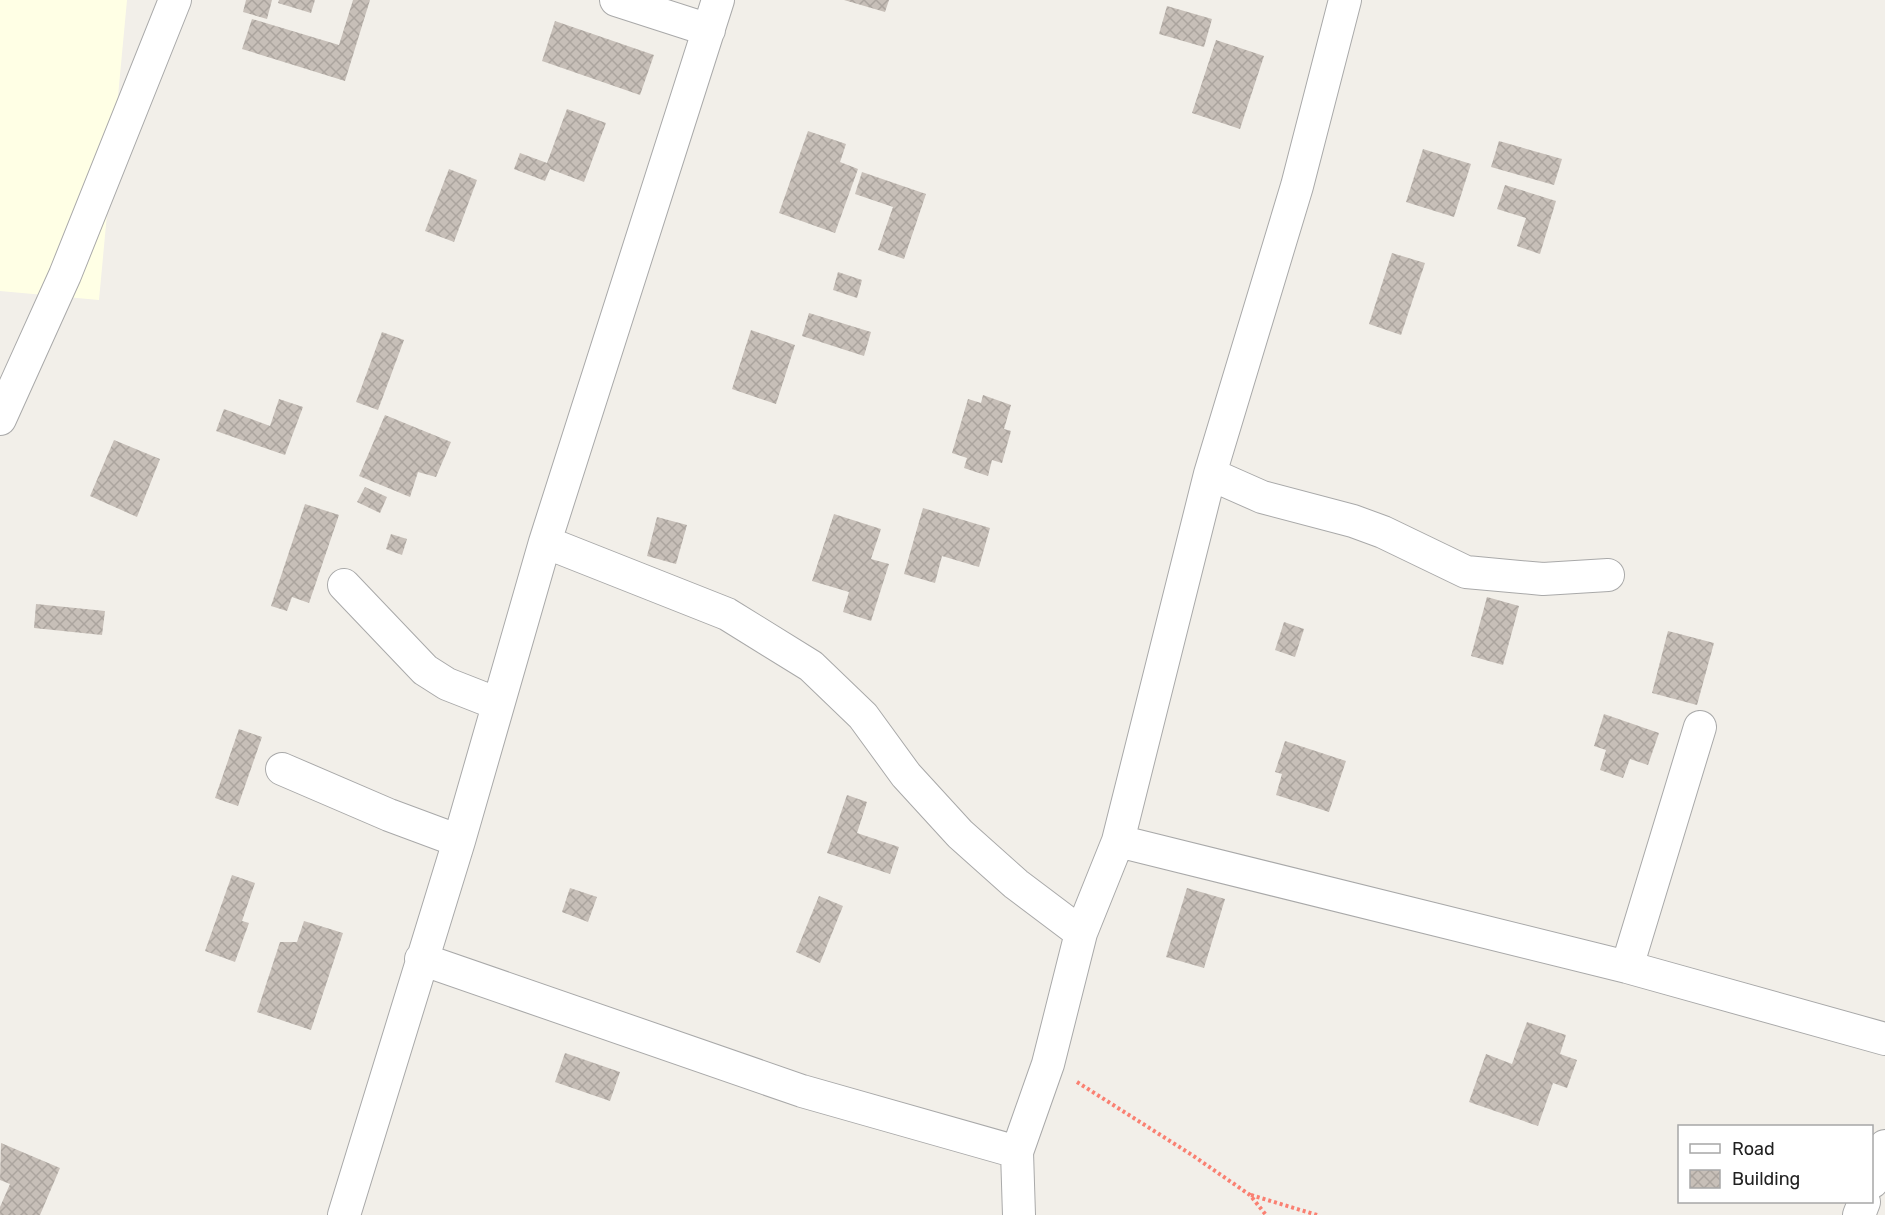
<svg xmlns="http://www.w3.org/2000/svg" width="1885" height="1215" viewBox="0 0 1885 1215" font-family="Rubik,sans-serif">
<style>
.education{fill:#ffffe5}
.building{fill:url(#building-cross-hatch)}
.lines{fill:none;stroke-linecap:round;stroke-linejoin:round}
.street-casing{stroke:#a9a9a9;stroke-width:34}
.path{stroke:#fa8072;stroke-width:4;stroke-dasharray:3 3;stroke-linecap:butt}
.street{stroke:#fff;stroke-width:32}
</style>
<defs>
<pattern id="building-cross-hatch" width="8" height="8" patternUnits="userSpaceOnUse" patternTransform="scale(1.5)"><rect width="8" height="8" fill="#c7bfb8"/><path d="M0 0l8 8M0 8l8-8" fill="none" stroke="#aba49e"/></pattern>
</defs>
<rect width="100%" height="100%" fill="#f2efe9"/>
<path class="education" d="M0,0H127L99,300L0,291Z"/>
<path class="building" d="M246,0H272L267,19L243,12Z
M279,0H315L311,13L278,3Z
M353,0H370L345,81L242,49L252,19L339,45Z
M844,0H889L885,12Z
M1167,6L1212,19L1204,47L1159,34Z
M555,21L654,55L640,95L542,61Z
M1216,40L1264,56L1240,129L1192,113Z
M567,109L606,123L584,182L550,169L545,181L514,169L520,153L547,163Z
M808,131L846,144L840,162L858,169L835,233L779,213Z
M1499,141L1562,159L1554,185L1491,167Z
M1423,149L1471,164L1454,217L1406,202Z
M449,169L477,180L454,242L425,231Z
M862,172L926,194L904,259L878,250L893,207L855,194Z
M1505,185L1556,201L1540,254L1517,246L1526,218L1497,209Z
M1392,253L1425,263L1401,335L1369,324Z
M838,272L862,280L857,298L833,290Z
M809,313L871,332L864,356L802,336Z
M751,330L795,345L776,404L732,389Z
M382,332L404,340L378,410L356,402Z
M983,395L1011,405L1004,429L1011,431L1002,463L992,460L988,476L964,468L967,458L952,453L968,399L981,403Z
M279,399L303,407L285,455L216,431L224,409L270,426Z
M385,415L451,442L436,477L418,472L410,497L359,476Z
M114,440L160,459L137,517L90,496Z
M365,487L387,497L380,513L357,502Z
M305,504L339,515L309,603L292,597L287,611L271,606Z
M923,508L990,528L979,567L942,556L935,583L904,574Z
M834,514L881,529L871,559L889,564L871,621L843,612L849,592L812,581Z
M657,517L687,525L676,564L647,556Z
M391,534L407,539L402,555L386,549Z
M1487,597L1519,606L1503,665L1471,656Z
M36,604L105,611L102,635L34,628Z
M1284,622L1304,629L1295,657L1275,650Z
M1668,631L1714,643L1697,705L1652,693Z
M1604,714L1659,733L1648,765L1630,759L1623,778L1600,770L1606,750L1594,746Z
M239,729L262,737L238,806L215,798Z
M1285,741L1346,761L1329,812L1276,795L1282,774L1275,772Z
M847,795L867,802L857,833L899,847L890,874L827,853Z
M232,875L255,883L242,921L249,923L235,962L205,951Z
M570,888L597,897L588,922L562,912Z
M1187,888L1225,899L1204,968L1166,957Z
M819,896L843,906L820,963L796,952Z
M304,921L343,933L311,1030L257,1012L280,942H297Z
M1527,1022L1566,1035L1560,1054L1577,1060L1567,1088L1553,1083L1538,1126L1469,1102L1486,1054L1512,1064Z
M565,1053L620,1072L610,1101L555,1082Z
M1,1143L60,1168L40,1215H0V1207L10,1184L0,1180Z"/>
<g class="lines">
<defs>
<path id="street" d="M616,0L709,30
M0,419L65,275L175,0
M1210,474L1262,497L1353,521L1383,532L1466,572L1543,579L1608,575
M545,542L727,614L811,666L863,716L906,775L960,834L1016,884L1081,933
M344,585L425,670L447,684L498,704
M282,769L389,815L459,841
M1118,841L1627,967L1885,1039
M421,959L802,1091L1017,1152
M1627,967L1700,727
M1872,1182L1885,1146
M344,1215L459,841L545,542L718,0
M1019,1215L1017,1152L1048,1064L1081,933L1118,841L1210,474L1297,186L1345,0
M1859,1215L1864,1202"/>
</defs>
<use href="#street" class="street-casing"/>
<path class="path" d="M1077,1082L1192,1155L1250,1195L1266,1215
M1251,1195L1317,1215"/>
<use href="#street" class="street"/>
</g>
<rect x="1678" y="1125" width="195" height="78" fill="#ffffff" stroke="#a7a7a7" stroke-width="1.5"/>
<rect x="1690" y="1144" width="30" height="9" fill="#ffffff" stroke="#a7a7a7" stroke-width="1.5"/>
<text x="1732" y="1155" font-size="18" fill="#222222">Road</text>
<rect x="1690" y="1170" width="30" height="18" fill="url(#building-cross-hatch)" stroke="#a7a7a7" stroke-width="1.5"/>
<text x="1732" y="1185" font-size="18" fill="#222222">Building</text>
</svg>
